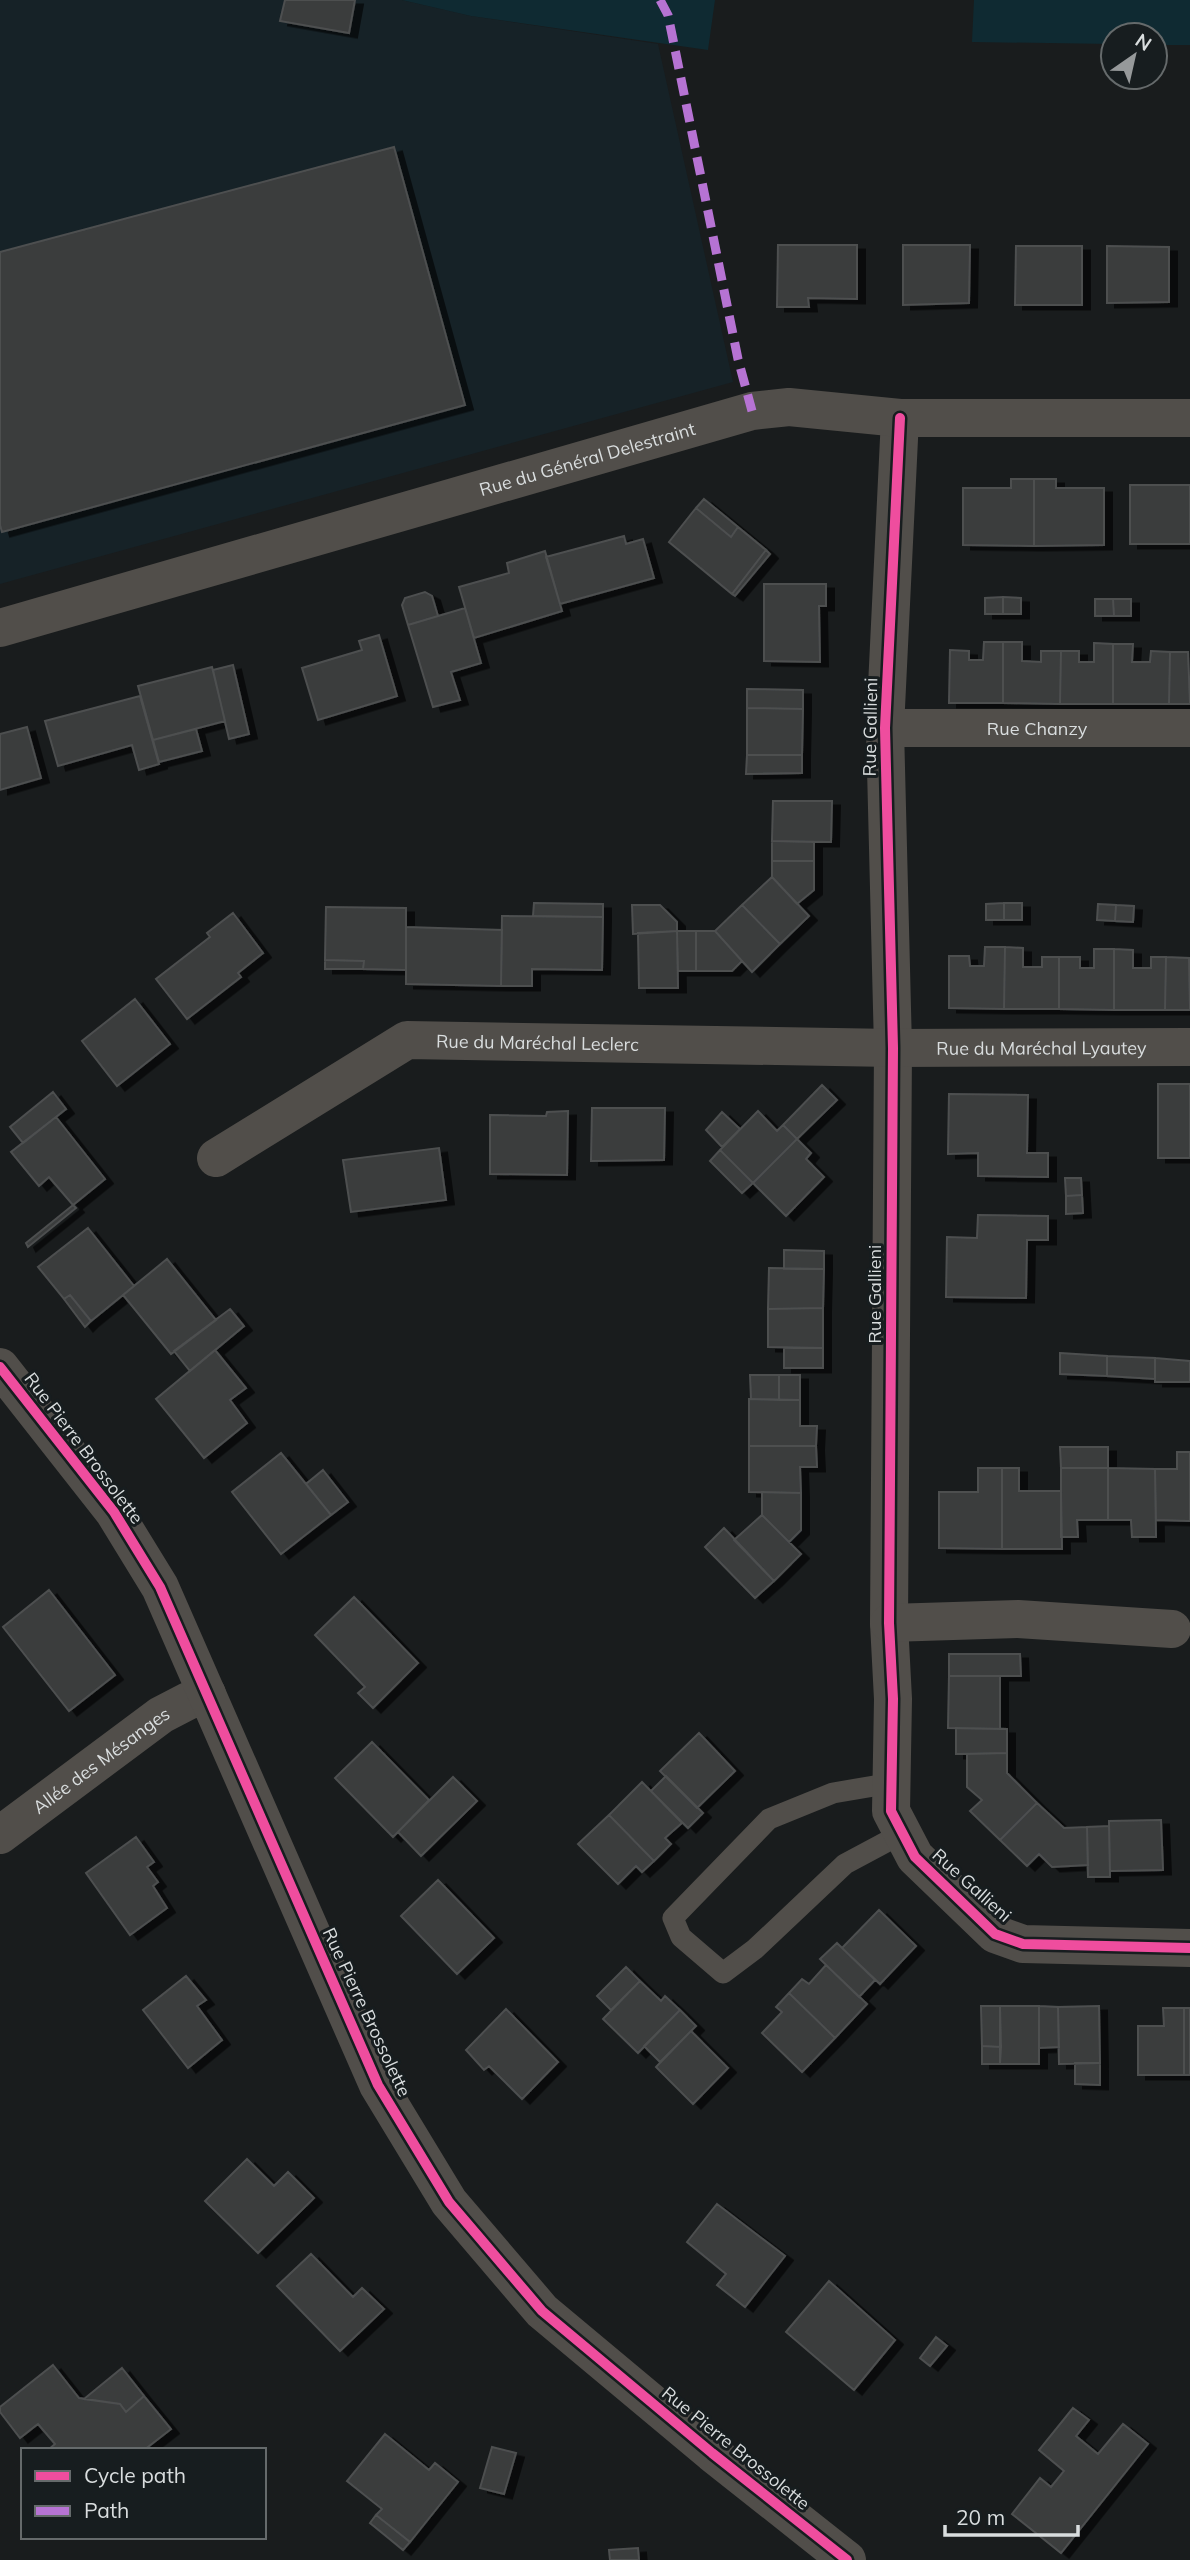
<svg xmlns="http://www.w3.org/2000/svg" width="1190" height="2560" viewBox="0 0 1190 2560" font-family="Mulish,sans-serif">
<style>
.built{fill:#162227}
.green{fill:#0f2a32}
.building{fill:#3a3c3d;stroke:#4d4f50;stroke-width:2;filter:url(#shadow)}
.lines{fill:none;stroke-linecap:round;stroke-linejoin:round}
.service{stroke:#514e4a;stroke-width:21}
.minor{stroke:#514e4a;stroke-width:38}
.tertiary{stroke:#514e4a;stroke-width:38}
.quiet{stroke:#b673d3;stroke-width:9;stroke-dasharray:18 9;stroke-linecap:butt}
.cycleway-casing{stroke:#171d1f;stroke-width:15}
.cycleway{stroke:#ef4d9e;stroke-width:10}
.labels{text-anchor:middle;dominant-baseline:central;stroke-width:6;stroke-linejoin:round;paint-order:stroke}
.street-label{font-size:18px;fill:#d9ddde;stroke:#171d1f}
</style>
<defs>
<filter id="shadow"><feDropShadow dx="8" dy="4.5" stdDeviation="0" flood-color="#0009"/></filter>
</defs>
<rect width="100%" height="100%" fill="#191c1d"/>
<path class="built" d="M0,0H402L471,16L658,44L733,382L0,584Z"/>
<path class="green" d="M402,0H715L708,50L471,16Z
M974,0H1190V45H1155V35H1113V44L972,42Z"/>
<path class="building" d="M285,0H355L349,33L280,21Z
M394,147L465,405L2,532L0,525V252Z
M778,245H857V299L808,298L809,307H777Z
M903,245H970L969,303L903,305Z
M1016,246H1082V305H1015Z
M1107,246L1169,247V302L1107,303Z
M1011,479H1034V546L963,545V488H1011Z
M1034,479H1056V488H1104V545L1034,546Z
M1130,485H1190V544H1130Z
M704,499L738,527L731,537L696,508Z
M696,508L731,537L738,527L766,550L732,594L669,542Z
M624,536L626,544L643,539L654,578L560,604L546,557Z
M766,550L770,554L735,596L732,594Z
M545,551L562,611L474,638L459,587L509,573L507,563Z
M764,584H826V606H819L820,662L764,661Z
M425,592L432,596L438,616L408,625L402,605L405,598Z
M1003,597L1021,598V614H1003Z
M1003,597V614H985V598Z
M1095,599H1113L1114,616H1095Z
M1113,599H1131V616H1114Z
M465,608L481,663L451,672L460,700L433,707L408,625Z
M379,635L397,696L318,720L302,668L362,650L359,641Z
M984,642H1003V703H949L950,650L969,651V660H983Z
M1003,642H1022V661L1041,662V651H1061L1060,704L1003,703Z
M1094,643L1113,644V704H1060L1061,651H1079V662H1094Z
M1113,644H1133L1132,662H1150L1151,651L1170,652L1169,704H1113Z
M1170,652H1188L1190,704H1169Z
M233,665L249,734L229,739L213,670Z
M212,667L225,721L153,740L138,686Z
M747,689L803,690V709L747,708Z
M140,696L159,764L139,770L132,745L58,766L45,721Z
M747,708L803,709L802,755H747Z
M27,727L41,778L0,790V734Z
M196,729L202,751L159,762L153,740Z
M747,755H802V773L746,774Z
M773,801H832L831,842L772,841Z
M772,841L814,842V861H772Z
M772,861H814V890L797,904L772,877Z
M772,877L809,916L780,944L742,905Z
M534,903L603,904V917L533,916Z
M1004,903H1022V920H1004Z
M1004,903V920H986V904Z
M1098,904L1116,905L1115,921L1097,920Z
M632,905H660L677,922V931L633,934Z
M742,905L780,944L752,972L715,931Z
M1116,905L1134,906L1133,922L1115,921Z
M326,907L406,908V970L363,969L364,961L325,960Z
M233,913L263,953L238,973L241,977L187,1019L156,979L210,937L207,933Z
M502,916L603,917L602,970L532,969V986H501Z
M406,927L502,930L501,986L406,984Z
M677,931L678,988H639L638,933Z
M677,931H696V971H678Z
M696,931H715L742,961L732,971H696Z
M985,947H1005L1004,1009L949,1008V956H969L970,966H984Z
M1005,947L1023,948V967H1042V957H1059V1009H1004Z
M1094,949H1114V1010L1059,1009V957H1080V968H1094Z
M1114,949L1133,950V968H1151V957H1166L1165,1010H1114Z
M1166,957L1189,958L1190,1010H1165Z
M325,960L364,961L363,969H325Z
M135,999L170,1044L117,1086L82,1041Z
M1158,1084H1190V1158H1158Z
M822,1085L837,1100L797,1139L783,1125Z
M53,1092L66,1109L23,1143L10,1127Z
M949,1094L1028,1095L1027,1153H1048V1177L978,1176V1153L948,1154Z
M592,1108H665L664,1160L591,1161Z
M568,1111L567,1175L490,1174V1115L546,1116L547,1112Z
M758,1111L777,1131L783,1125L797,1139L753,1183L720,1150Z
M722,1112L740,1129L722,1147L706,1130Z
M56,1117L105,1179L73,1205L49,1177L39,1186L11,1152Z
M797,1139L811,1153L806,1159L824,1177L786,1216L753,1183Z
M439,1148L446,1200L351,1212L343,1160Z
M720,1150L753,1183L742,1193L710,1161Z
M1065,1178H1081L1082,1195L1066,1196Z
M1082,1195L1083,1213L1066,1214V1196Z
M73,1205L76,1208L28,1247L26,1243Z
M978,1215L1048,1216V1240H1027L1026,1298L946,1297L947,1237L977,1238Z
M88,1228L134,1286L91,1321L70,1295L64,1299L38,1267Z
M784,1250L824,1251V1269H784Z
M167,1259L216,1320L171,1354L123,1295Z
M769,1268L824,1269L823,1308L768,1309Z
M70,1295L91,1321L85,1327L64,1299Z
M823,1308V1348L768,1347V1309Z
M230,1309L244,1326L190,1371L174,1351Z
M784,1348H823V1368H784Z
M215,1350L246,1388L230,1400L247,1423L204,1458L156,1399Z
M1060,1353L1107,1356V1376L1060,1374Z
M1107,1356L1155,1358V1379L1107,1376Z
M1155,1358L1190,1361V1382H1155Z
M750,1375H779V1400L751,1399Z
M779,1375H800V1400H779Z
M749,1399L800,1400V1426H817L816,1446H749Z
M749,1446H816L817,1467H800L801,1493L749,1492Z
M1060,1447H1108V1468H1061Z
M1177,1452H1190V1521L1156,1520L1155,1469H1177Z
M281,1453L331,1515L281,1554L232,1492Z
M978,1468H1002V1549L939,1548V1492H978Z
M1002,1468H1019V1491H1061L1062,1549H1002Z
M1061,1468H1108V1520H1077L1078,1537H1061Z
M1108,1468L1155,1469L1156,1537H1132L1131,1520H1108Z
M323,1470L348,1502L331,1515L306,1484Z
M762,1492L801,1493V1530L789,1542L762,1515Z
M762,1515L801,1554L774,1581L734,1540Z
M724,1528L774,1581L755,1598L705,1547Z
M49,1590L115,1675L69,1711L3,1627Z
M354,1597L418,1663L373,1708L358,1693L365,1687L315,1635Z
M949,1654H1020L1021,1676H949Z
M949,1676H1000V1729L948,1728Z
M956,1728L1007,1729V1753L956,1754Z
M699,1733L735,1771L697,1808L660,1771Z
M372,1742L429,1800L393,1837L335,1778Z
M1007,1753V1773L1037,1803L1000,1840L970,1811L982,1800L967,1787V1754Z
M666,1776L703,1813L688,1828L651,1791Z
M453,1777L477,1801L421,1856L398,1832Z
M642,1782L682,1823L665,1838L671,1844L654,1861L609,1815Z
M1037,1803L1064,1828L1087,1827L1088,1865L1052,1867L1039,1854L1027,1866L1000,1840Z
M609,1815L654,1861L642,1872L636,1866L618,1884L578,1844Z
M1161,1820L1163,1870L1110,1871L1109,1821Z
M1109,1826L1110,1877H1088L1087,1827Z
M136,1837L154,1862L147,1867L158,1882L153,1886L167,1908L130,1935L86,1873Z
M438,1880L494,1938L457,1974L401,1916Z
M879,1910L916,1946L880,1984L842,1948Z
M837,1943L875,1980L859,1997L820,1959Z
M826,1965L867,2004L835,2038L789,1993L802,1979L809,1984Z
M626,1967L640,1981L611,2010L597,1996Z
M186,1976L206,2000L197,2006L222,2040L188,2068L143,2010Z
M640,1981L661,2001L665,1996L680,2010L638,2053L603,2019Z
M789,1993L835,2038L802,2072L762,2033L782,2012L776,2007Z
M981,2006H1000L1001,2047L982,2046Z
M1000,2006H1039V2064H1000Z
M1039,2006L1058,2007L1059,2047L1039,2048Z
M1099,2006L1100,2063L1059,2064L1058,2007Z
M1163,2008H1184V2075H1138V2026H1164Z
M1184,2008H1190V2075H1184Z
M506,2009L558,2062L522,2099L489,2066L484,2070L466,2050Z
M680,2010L696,2026L660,2062L644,2046Z
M691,2031L728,2068L693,2104L656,2067Z
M982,2046L1001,2047L1000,2064H982Z
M1075,2063H1100V2085L1075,2084Z
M247,2159L274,2186L288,2172L314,2198L258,2253L205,2201Z
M717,2204L785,2256L745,2307L717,2285L726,2274L687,2242Z
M311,2254L353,2297L362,2288L384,2309L340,2351L277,2286Z
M829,2281L895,2340L854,2390L786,2332Z
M936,2337L947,2346L930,2366L920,2358Z
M53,2365L79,2398L120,2404L126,2412L144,2396L171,2429L144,2450H48L55,2444L38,2424L20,2438L0,2412V2407Z
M122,2368L144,2396L126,2412L120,2404L84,2399Z
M1073,2408L1089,2420L1076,2436L1098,2454L1123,2424L1148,2444L1061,2553L1012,2514L1040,2478L1051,2487L1064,2471L1039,2450Z
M385,2434L429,2470L435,2463L458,2482L410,2542L376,2515L382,2509L347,2481Z
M492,2447L516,2453L504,2494L480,2488Z
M376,2515L410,2542L403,2550L370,2523Z
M638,2548L639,2560H610L609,2550Z"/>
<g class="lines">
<path class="service" d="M892,1783L833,1793L769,1819L673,1918L681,1937L723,1973L755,1949L845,1864L903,1833"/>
<g class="minor">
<path d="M900,418L885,728L893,1048L889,1623L893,1699L891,1811L915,1857L995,1934L1023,1944L1190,1948"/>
<path id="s1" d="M885,728H1190"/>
<path id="s2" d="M216,1158L407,1040L893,1048L1190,1047"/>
<path d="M889,1623L1018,1619L1172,1629"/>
<path id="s3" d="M0,1835L161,1715L188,1701L207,1694"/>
</g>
<g class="tertiary">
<path id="s4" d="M0,628L752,411L789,407L900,418H1190"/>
<path d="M0,1367L114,1512L160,1587L378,2085L449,2202L542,2311L712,2453L847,2560"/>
</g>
<path class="quiet" d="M660,0L668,15L738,359L752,411"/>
<defs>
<path id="cycleway" d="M900,418L885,728L893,1048L889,1623L893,1699L891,1811L915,1857L995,1934L1023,1944L1190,1948
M0,1367L114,1512L160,1587L378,2085L449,2202L542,2311L712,2453L847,2560"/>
</defs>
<use href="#cycleway" class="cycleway-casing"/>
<use href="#cycleway" class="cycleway"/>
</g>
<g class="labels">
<g class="street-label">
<text stroke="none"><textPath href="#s4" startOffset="611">Rue du Général Delestraint</textPath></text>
<text transform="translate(870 727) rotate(-89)">Rue Gallieni</text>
<text stroke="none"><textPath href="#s1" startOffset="152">Rue Chanzy</textPath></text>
<text stroke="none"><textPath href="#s2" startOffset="355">Rue du Maréchal Leclerc</textPath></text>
<text stroke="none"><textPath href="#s2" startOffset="859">Rue du Maréchal Lyautey</textPath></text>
<text transform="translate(874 1294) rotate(-90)">Rue Gallieni</text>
<text transform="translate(84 1448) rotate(53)">Rue Pierre Brossolette</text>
<text stroke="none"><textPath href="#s3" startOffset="126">Allée des Mésanges</textPath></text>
<text transform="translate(972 1885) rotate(42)">Rue Gallieni</text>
<text transform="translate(367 2012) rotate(65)">Rue Pierre Brossolette</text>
<text transform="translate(736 2448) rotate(39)">Rue Pierre Brossolette</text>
</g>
</g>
<rect x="21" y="2448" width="245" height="91" fill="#171d1f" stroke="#656a6b" stroke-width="2"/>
<rect x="35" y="2471" width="35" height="10" fill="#ef4d9e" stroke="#656a6b" stroke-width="2"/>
<text x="84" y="2483" font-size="21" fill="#d9ddde">Cycle path</text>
<rect x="35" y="2506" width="35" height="10" fill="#b673d3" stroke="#656a6b" stroke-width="2"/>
<text x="84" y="2518" font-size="21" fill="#d9ddde">Path</text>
<g transform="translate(1134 56) rotate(34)"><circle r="33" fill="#171d1f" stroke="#656a6b" stroke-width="2"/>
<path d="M0-5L12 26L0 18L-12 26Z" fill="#96999a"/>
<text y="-10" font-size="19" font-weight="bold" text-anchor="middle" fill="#d9ddde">N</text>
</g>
<path d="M945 2525v10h133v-10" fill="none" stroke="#d9ddde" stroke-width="3.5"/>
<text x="956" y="2525" font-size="21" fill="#d9ddde" stroke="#171d1f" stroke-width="5" paint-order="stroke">20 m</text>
</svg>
